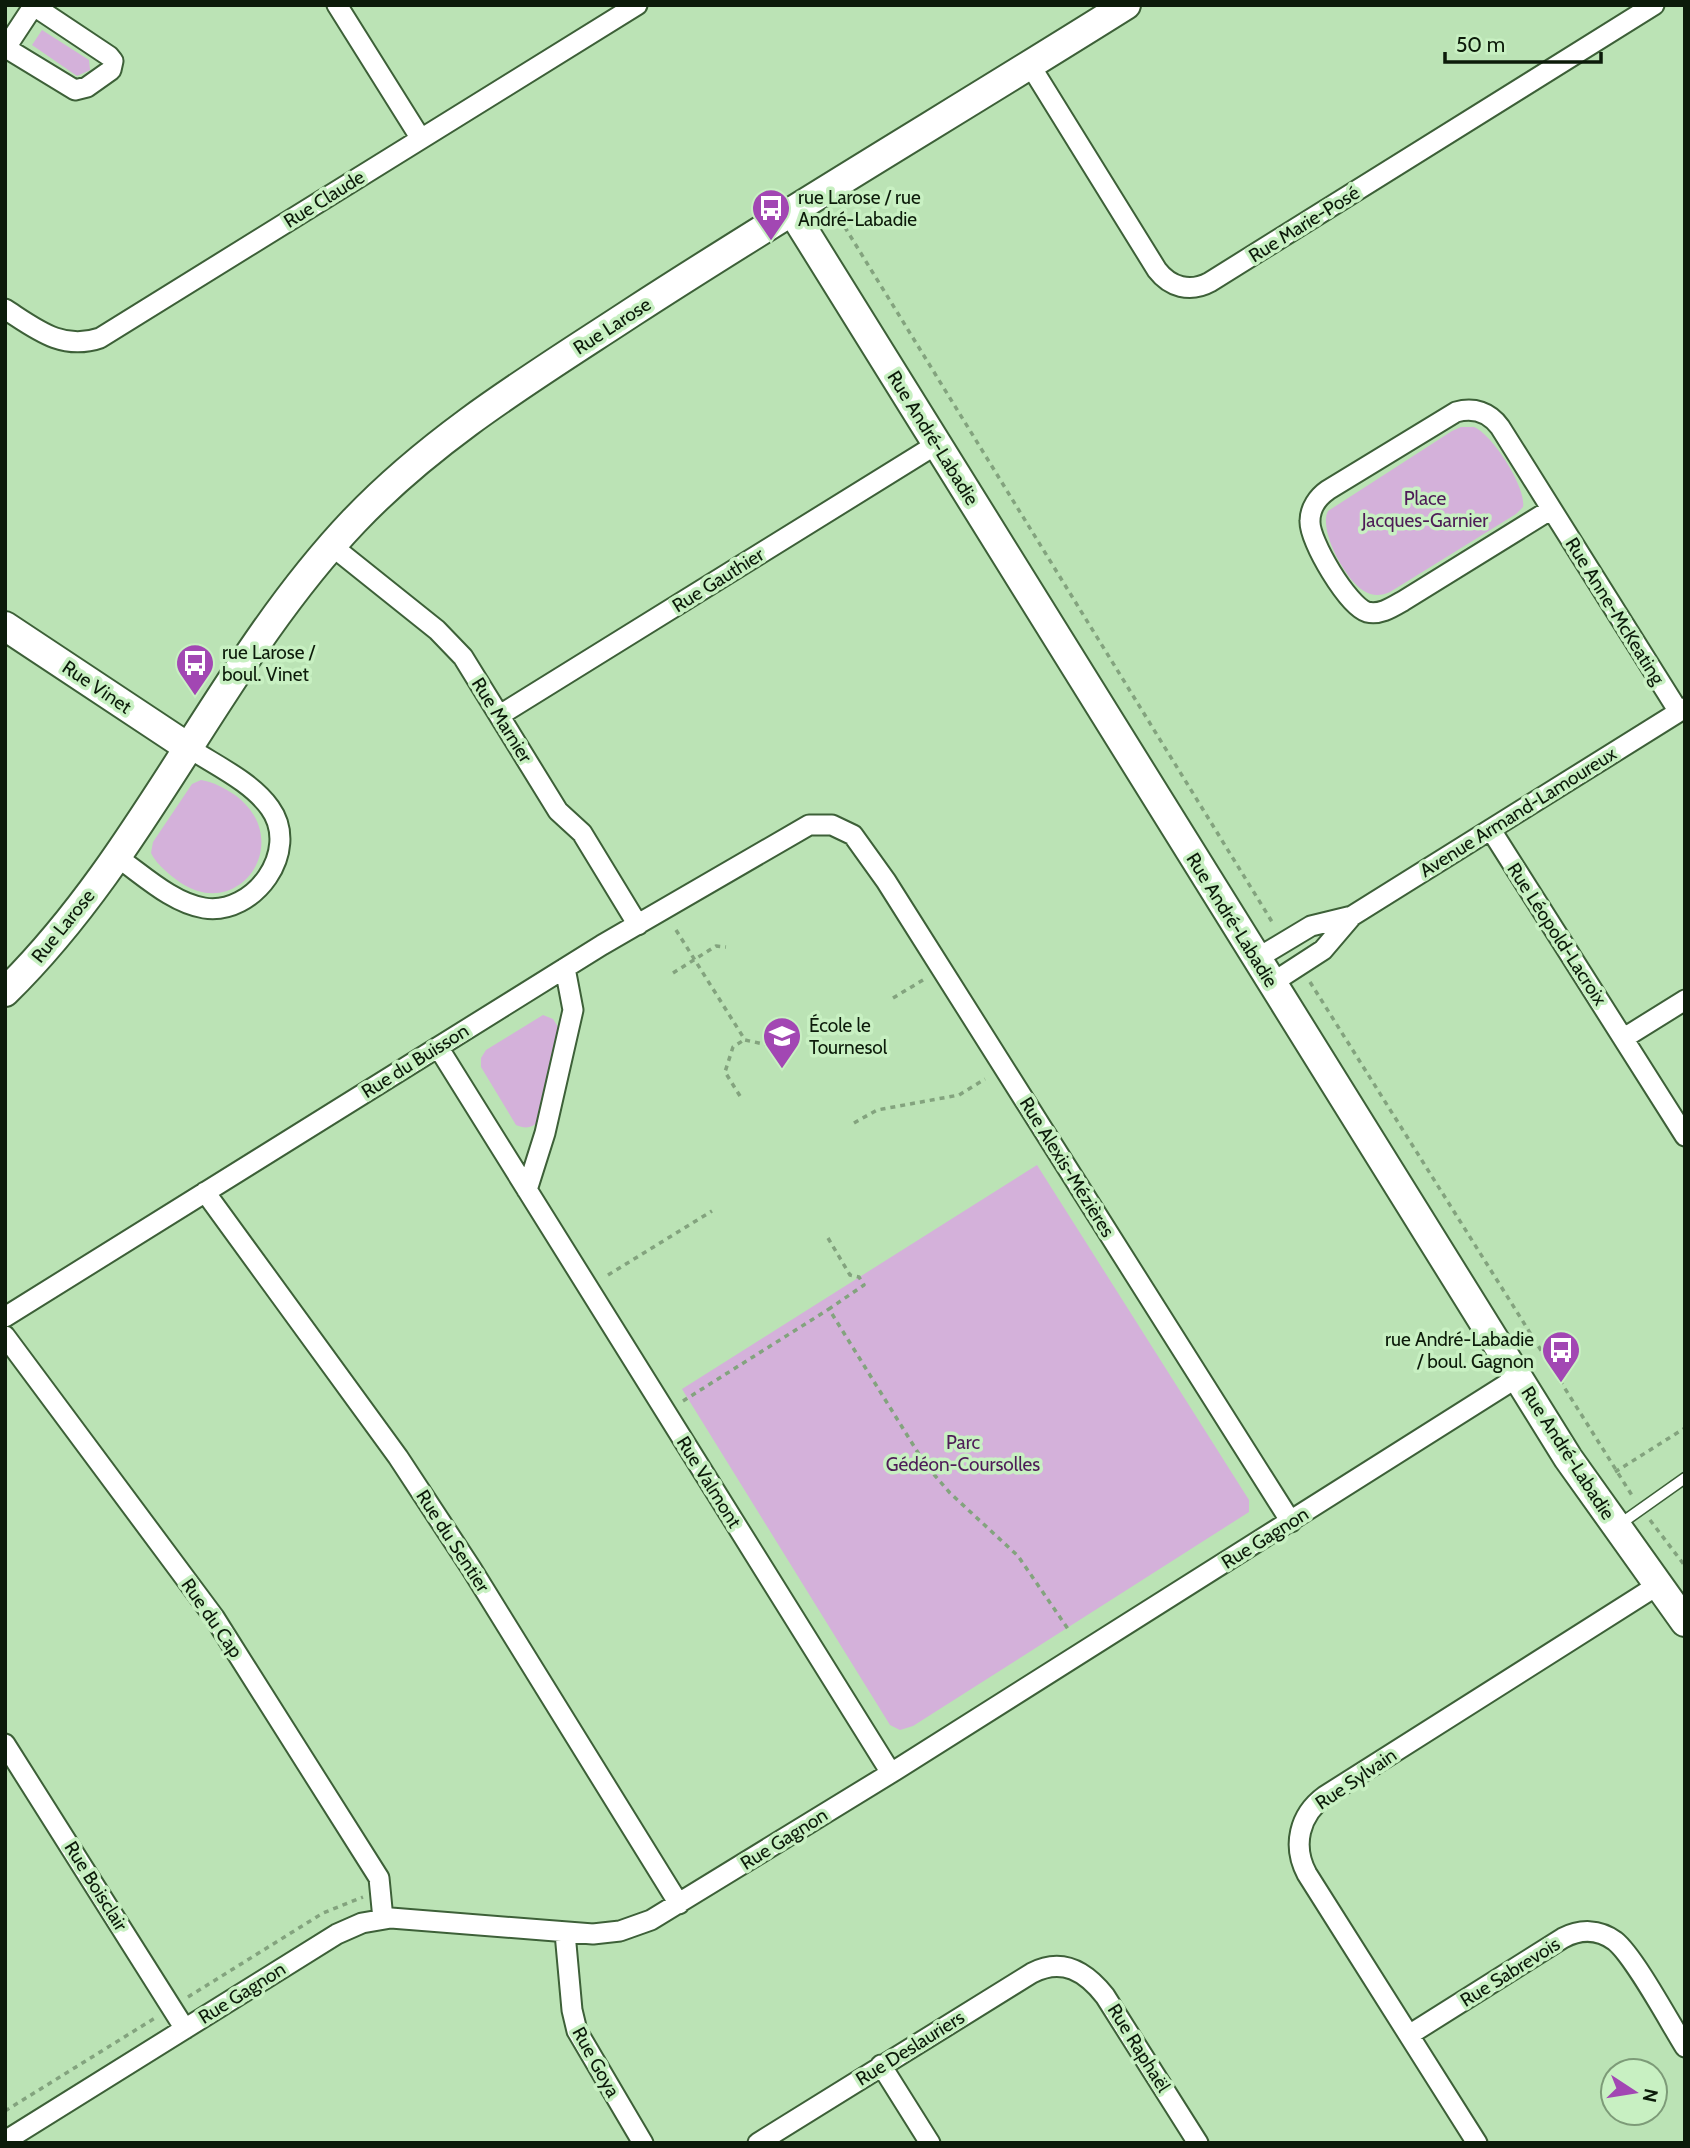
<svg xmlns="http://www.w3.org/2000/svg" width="1690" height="2148" viewBox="0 0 1690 2148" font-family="Cabin,sans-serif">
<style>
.green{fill:#d4b1da}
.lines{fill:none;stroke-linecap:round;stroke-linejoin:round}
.lane-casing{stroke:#3d6038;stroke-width:13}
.street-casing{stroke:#3d6038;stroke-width:23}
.secondary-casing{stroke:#3d6038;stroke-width:32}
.path{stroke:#83a37e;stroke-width:3.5;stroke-dasharray:5 5;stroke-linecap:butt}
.lane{stroke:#fff;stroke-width:10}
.street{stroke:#fff;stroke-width:19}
.secondary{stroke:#fff;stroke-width:28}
.labels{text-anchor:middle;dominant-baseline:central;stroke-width:7;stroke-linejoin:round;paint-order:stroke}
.poi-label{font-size:19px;fill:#0c1b0a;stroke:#c8f0c2;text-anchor:start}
.street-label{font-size:19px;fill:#0c1b0a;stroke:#c8f0c2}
.park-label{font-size:19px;fill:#4e1c57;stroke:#c8f0c2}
</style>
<rect width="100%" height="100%" fill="#bbe3b5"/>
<path class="green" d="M42,30L89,60L90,70L77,76L32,45Z
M1474,427C1492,434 1527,488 1523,507L1516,514L1390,592C1381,596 1372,596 1364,591C1346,581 1318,530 1328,511L1452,431L1461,427Z
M201,780C214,782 224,788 235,795C296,840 240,922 181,883C170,875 157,865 151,853L153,842L192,784Z
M543,1015L553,1019L560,1030L538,1122C532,1128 525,1129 516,1125L481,1067V1058L486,1050Z
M1037,1165L1249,1500V1512L913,1726L900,1730L890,1725L682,1389Z"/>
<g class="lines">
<defs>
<path id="lane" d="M1620,1524L1685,1478"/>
<path id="street" d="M337,5L421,139
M6,48L75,90L87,87L111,70L113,61L109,56L34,6
M5,49L34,5
M1030,65L1157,270C1170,287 1190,293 1210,282L1654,5
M5,309C36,329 62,351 100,338L637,5
M1550,510L1403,601C1391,608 1380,615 1367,612C1348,606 1309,541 1310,521C1310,508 1318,497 1328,490L1456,412C1474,407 1489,412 1500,427L1679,712
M332,546L437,630L463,657L558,811L582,833L638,925
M500,715L937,444
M1491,830L1685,1136
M117,857C142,874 172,903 204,908C254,916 301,851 270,808C252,782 215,765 189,748
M1256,959L1311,926L1352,916L1685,708
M1272,983L1323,950L1352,916
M1624,1038L1685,1000
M438,1047L891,1773
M527,1190L545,1133L573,1010L565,968
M205,1192L398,1457L471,1568L679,1904
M5,1317L602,945L809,825H832L853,835L886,881L1291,1522
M5,1336L214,1617L379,1878L383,1919
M5,1744L185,2029
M565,1933L572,2010L577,2031L643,2143
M1409,2035L1563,1938C1580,1929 1599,1929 1615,1941C1634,1956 1670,2023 1685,2047
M881,2065L930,2143
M5,2141L337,1934L362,1923L391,1918L593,1934L620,1931L651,1920L891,1773L1518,1377
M758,2143L1032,1973C1063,1957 1086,1972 1105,1996L1198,2143
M1477,2143L1307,1874C1292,1846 1299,1815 1325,1796L1658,1585"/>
<path id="secondary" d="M792,211L1568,1458L1685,1622
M5,626L189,748
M5,992C146,854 219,663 354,521C436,435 535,376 634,311C796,206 962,108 1126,5"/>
</defs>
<use href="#lane" class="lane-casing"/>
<use href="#street" class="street-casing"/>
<use href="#secondary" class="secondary-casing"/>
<path class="path" d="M827,219L841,223L846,229L1274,925
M676,930L745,1040L768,1045
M673,973L716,946L726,947
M1310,982L1633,1497
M893,998L923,980
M740,1096L725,1072L733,1047L744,1040
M854,1123L877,1110L959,1095L985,1079
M828,1238L850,1275L859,1277L864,1285L829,1309L925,1464L950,1493L1018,1556L1068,1629
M608,1275L712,1211
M683,1401L829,1309
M1615,1472L1685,1428
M1650,1520L1685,1566
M188,1997L323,1913L363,1897
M5,2111L155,2018"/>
<use href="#lane" class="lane"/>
<use href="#street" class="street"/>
<use href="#secondary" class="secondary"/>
</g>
<defs>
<symbol id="bus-pin" viewBox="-11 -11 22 30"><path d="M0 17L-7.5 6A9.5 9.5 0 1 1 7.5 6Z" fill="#a247b3" stroke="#c8f0c2"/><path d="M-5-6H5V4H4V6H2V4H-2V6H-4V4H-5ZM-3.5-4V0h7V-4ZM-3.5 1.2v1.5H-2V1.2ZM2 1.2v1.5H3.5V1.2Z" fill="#fff"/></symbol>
<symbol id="school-pin" viewBox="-11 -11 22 30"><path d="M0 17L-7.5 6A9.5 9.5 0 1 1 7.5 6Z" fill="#a247b3" stroke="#c8f0c2"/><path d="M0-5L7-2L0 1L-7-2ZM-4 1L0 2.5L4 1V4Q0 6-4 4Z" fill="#fff"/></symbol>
</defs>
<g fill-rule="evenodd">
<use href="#bus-pin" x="749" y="186" width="44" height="60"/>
<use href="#bus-pin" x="173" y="641" width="44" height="60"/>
<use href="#school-pin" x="760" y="1014" width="44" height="60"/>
<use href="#bus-pin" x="1539" y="1328" width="44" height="60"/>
</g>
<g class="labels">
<g class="poi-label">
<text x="798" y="197">rue Larose / rue<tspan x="798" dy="22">André-Labadie</tspan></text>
<text x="222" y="652">rue Larose /<tspan x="222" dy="22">boul. Vinet</tspan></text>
<text x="809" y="1025">École le<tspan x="809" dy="22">Tournesol</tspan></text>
<text x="1534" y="1339" text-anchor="end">rue André-Labadie<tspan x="1534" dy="22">/ boul. Gagnon</tspan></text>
</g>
<g class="street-label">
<text transform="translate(324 199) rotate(-32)">Rue Claude</text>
<text transform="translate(1304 224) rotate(-32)">Rue Marie-Posé</text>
<text transform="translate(612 326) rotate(-33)">Rue Larose</text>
<text transform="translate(933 438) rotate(58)">Rue André-Labadie</text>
<text transform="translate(718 580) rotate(-32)">Rue Gauthier</text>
<text transform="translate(1615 611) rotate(58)">Rue Anne-McKeating</text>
<text transform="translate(97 687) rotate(34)">Rue Vinet</text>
<text transform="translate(502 720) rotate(58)">Rue Marnier</text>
<text transform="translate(1518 812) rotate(-32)">Avenue Armand-Lamoureux</text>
<text transform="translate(1232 920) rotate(58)">Rue André-Labadie</text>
<text transform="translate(63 926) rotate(-51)">Rue Larose</text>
<text transform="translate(1557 934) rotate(57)">Rue Léopold-Lacroix</text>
<text transform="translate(415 1061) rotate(-32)">Rue du Buisson</text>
<text transform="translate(1067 1167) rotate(58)">Rue Alexis-Mézières</text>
<text transform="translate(1568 1453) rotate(57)">Rue André-Labadie</text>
<text transform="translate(709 1482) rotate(58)">Rue Valmont</text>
<text transform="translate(1265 1538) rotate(-32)">Rue Gagnon</text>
<text transform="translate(453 1541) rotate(57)">Rue du Sentier</text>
<text transform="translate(212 1618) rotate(55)">Rue du Cap</text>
<text transform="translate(1356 1779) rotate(-34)">Rue Sylvain</text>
<text transform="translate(784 1839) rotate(-32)">Rue Gagnon</text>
<text transform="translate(96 1886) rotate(58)">Rue Boisclair</text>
<text transform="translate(1510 1972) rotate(-32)">Rue Sabrevois</text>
<text transform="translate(242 1993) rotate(-32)">Rue Gagnon</text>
<text transform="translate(910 2048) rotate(-32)">Rue Deslauriers</text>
<text transform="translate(1139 2048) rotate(58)">Rue Raphaël</text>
<text transform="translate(596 2062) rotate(61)">Rue Goya</text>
</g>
<g class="park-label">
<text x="1425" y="498">Place<tspan x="1425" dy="22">Jacques-Garnier</tspan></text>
<text x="963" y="1442">Parc<tspan x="963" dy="22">Gédéon-Coursolles</tspan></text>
</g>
</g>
<rect width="1690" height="2148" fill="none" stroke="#0c1b0a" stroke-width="14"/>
<g transform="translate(1634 2092) rotate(102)"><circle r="33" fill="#c8f0c2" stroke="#7d9b78" stroke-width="2"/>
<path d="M0-5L12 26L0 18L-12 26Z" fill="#a247b3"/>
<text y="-10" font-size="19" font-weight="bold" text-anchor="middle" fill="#0c1b0a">N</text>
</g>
<path d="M1445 52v10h156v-10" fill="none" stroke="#0c1b0a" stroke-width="3.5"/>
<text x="1456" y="52" font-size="21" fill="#0c1b0a" stroke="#c8f0c2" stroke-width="5" paint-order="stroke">50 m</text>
</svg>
